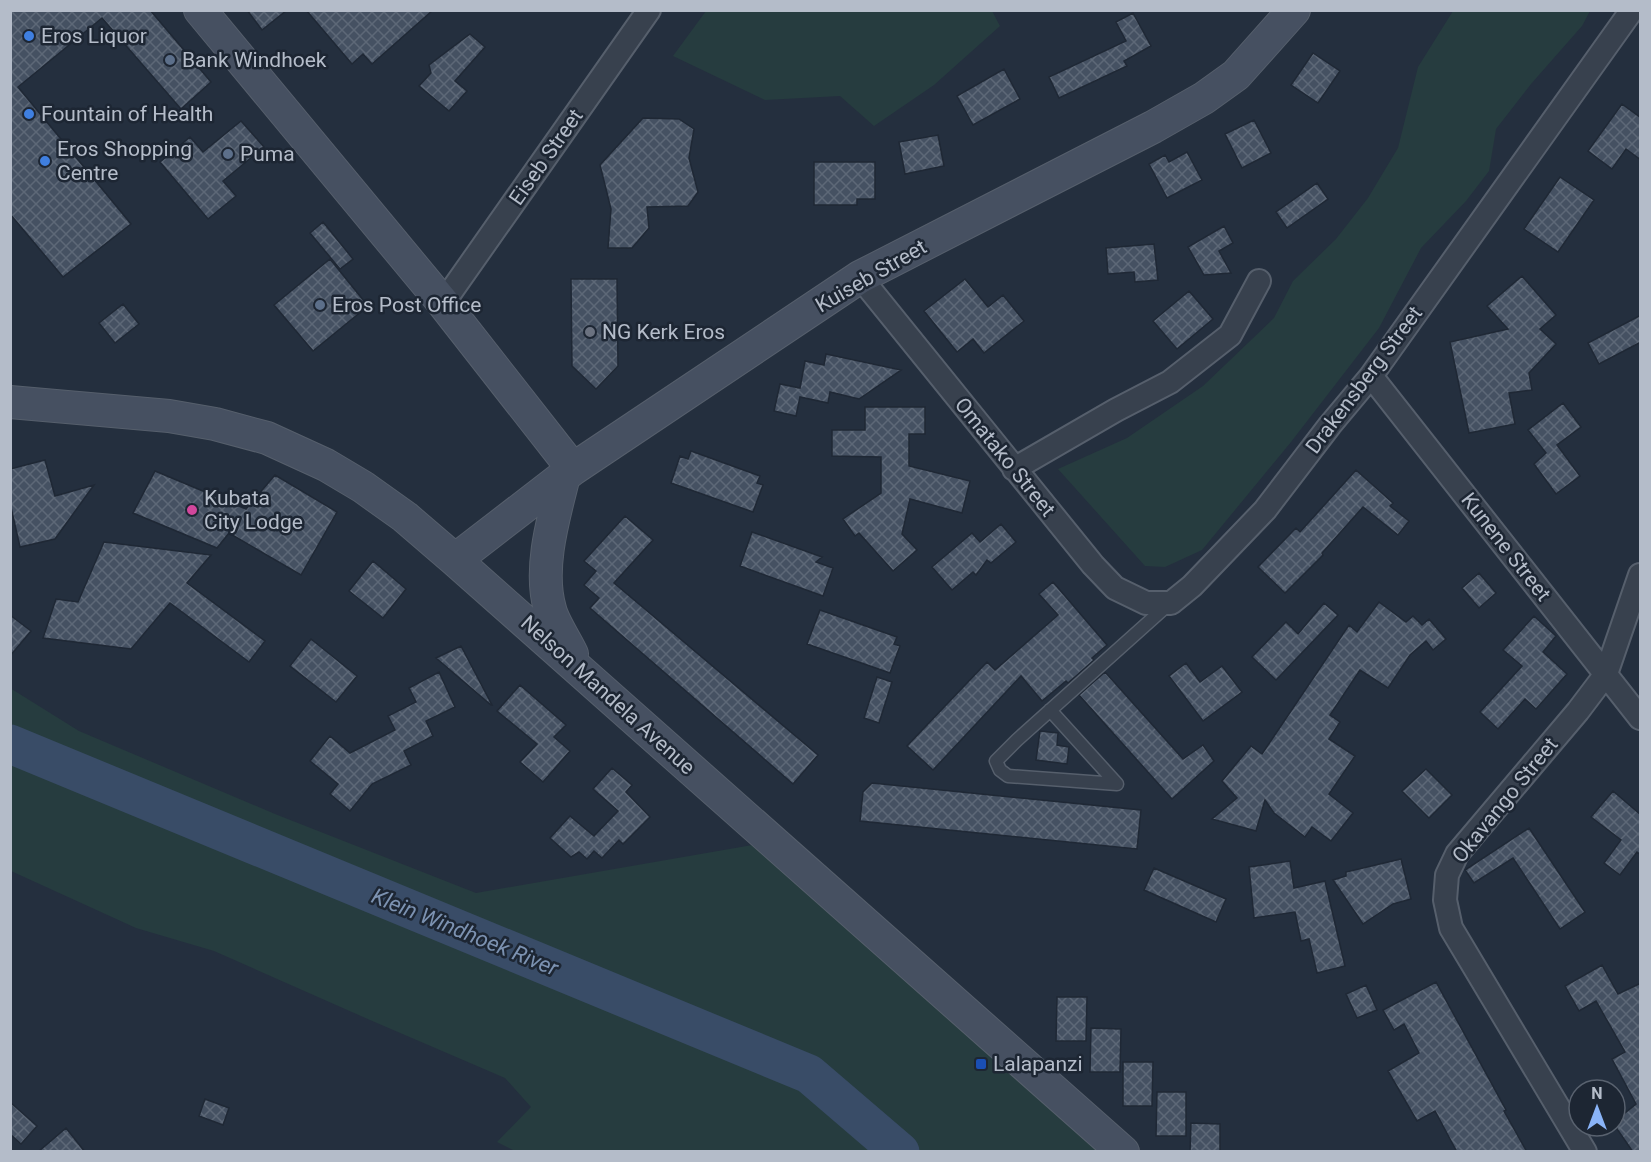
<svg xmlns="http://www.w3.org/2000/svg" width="1651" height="1162" viewBox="0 0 1651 1162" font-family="Roboto,sans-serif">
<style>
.green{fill:#263c3f}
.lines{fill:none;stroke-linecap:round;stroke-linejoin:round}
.river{stroke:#394c67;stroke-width:39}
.building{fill:url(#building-cross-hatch);stroke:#1f2835;stroke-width:1.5}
.lane-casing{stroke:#565f6c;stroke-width:15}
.street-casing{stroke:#565f6c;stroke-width:26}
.secondary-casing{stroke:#565f6c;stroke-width:34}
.lane{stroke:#38414e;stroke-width:12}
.street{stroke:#38414e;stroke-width:22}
.secondary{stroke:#465061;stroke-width:32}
.shop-dot{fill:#3f7fe0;stroke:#1d2633;stroke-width:2}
.service-dot{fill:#5c6f8a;stroke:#1d2633;stroke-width:2}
.worship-dot{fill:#6b7280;stroke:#1d2633;stroke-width:2}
.hotel-dot{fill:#d1479c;stroke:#1d2633;stroke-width:2}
.transit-dot{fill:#1a4fb4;stroke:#1d2633;stroke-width:2}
.labels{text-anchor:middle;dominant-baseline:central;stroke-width:5;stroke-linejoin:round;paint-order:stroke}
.poi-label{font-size:21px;fill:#b4bcc9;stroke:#1d2633;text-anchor:start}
.street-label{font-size:21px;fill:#b4bcc9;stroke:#1d2633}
.water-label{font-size:22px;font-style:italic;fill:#7c92b1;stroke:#1d2633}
</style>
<defs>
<pattern id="building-cross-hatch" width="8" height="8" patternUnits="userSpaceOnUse" patternTransform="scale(1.5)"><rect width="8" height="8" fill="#455162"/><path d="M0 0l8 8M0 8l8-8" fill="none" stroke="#5d6877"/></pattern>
</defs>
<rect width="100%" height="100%" fill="#242f3e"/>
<path class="green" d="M706,11H992L1000,26L934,85L874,126L840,96L765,100L673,56Z
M1453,11H1590L1582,26L1531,84L1496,129L1489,171L1466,201L1421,248L1379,328L1291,442L1202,550L1165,567L1145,566L1058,469L1127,438L1203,386L1274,318L1293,281L1336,239L1368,198L1398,148L1418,67Z
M10,688L79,731L275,814L476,893L770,842L1123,1151H515L497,1142L531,1107L505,1078L370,1020L214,951L136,928L11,871Z"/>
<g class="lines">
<path class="river" d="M10,744L809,1074L900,1152"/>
</g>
<path class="building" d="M10,10H150L211,82L181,109L102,18L18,87L131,224L63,277L10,214Z
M247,10H287L262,30Z
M306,10H433L372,64L363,54L352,64Z
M1133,13L1151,46L1124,61L1127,66L1059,98L1049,77L1126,41L1116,22Z
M470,34L485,47L455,81L467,91L449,111L419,86L431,73L429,65Z
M1313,53L1340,71L1318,103L1291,85Z
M1004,69L1020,99L973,125L957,96Z
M1622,104L1641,118V160L1626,149L1612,169L1588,151Z
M643,118L679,119L694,129L689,158L698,192L688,206L647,207L649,228L632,248H608L611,209L600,165Z
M1254,120L1271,153L1242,168L1225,134Z
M241,121L264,147L223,181L236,196L208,219L160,162L190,137L203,152Z
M938,135L944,166L905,174L899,142Z
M1187,152L1202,180L1167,198L1149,164L1165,155L1169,162Z
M814,162H875V199H857V205H814Z
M1560,177L1594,200L1558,252L1524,229Z
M1317,183L1328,199L1287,228L1276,212Z
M323,222L353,259L340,269L310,233Z
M1224,226L1233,243L1219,251L1231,273L1204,275L1188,247Z
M1154,244L1158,280L1135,282L1134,272L1108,274L1106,248Z
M330,259L368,306L313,351L274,305Z
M1522,276L1556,315L1540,329L1556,344L1529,373L1532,390L1509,393L1515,424L1469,433L1450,342L1508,329L1487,306Z
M571,279H617L618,366L596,389L572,366Z
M965,279L988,307L1003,295L1024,321L984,353L973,339L957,352L924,311Z
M1189,291L1213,319L1177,349L1153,321Z
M123,304L139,324L115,343L99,323Z
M1641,315V342L1599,364L1588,343Z
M826,354L901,370L859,399L830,392L828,403L800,397L796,416L774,411L780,384L800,388L805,361L824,365Z
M1563,403L1581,427L1557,445L1580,476L1556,494L1534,464L1546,453L1528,430Z
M865,407H925V434H909V466L970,481L962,513L910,499L902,534L917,550L893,571L859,533L855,536L843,519L881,493V457L832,456V430H865Z
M691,451L760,476L757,483L763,485L753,512L671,483L680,456L688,459Z
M45,460L55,496L94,485L55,539L20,547L10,503V469Z
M1356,470L1393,503L1390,506L1409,521L1398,535L1363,507L1322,553L1323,555L1285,593L1258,567L1296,528L1300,532Z
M155,471L246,509L275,475L337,512L301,575L229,533L217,548L133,513Z
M625,516L653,540L614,583L818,755L793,784L590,608L599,598L584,585L596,571L584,561Z
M1001,524L1016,542L991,563L987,560L976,575L973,572L952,590L932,567L972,533L980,542Z
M752,532L822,557L816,562L833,568L823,596L740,566Z
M104,542L211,555L187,583L265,641L249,662L170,603L131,649L43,638L56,599L78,602Z
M373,561L406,589L383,618L349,591Z
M1479,573L1496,593L1479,608L1462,588Z
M1053,582L1107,645L1092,658L1094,660L1068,683L1066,681L1042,701L1021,676L933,770L907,746L987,662L995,670L1058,615L1039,594Z
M1379,602L1406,622L1413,616L1422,625L1429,619L1446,639L1433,650L1426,641L1410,655L1388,688L1360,670L1330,715L1340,722L1329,739L1355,756L1329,794L1353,813L1331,841L1312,827L1305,837L1274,813L1265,800L1256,831L1212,819L1237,798L1222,781L1251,746L1262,754L1349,625L1357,632Z
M1324,603L1338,615L1276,680L1252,657L1286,622L1298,634Z
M820,610L897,637L894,644L900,646L890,673L807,644Z
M10,615L31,631L10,656Z
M1534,616L1556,636L1543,652L1567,674L1536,709L1525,699L1498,729L1480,712L1522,666L1503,650Z
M311,639L357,676L336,702L290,666Z
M461,646L492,705H491L436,658Z
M1186,663L1200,682L1222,666L1242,692L1203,721L1169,676Z
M439,672L455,707L426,721L433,736L404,751L411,765L372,784L350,811L330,794L338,784L310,761L330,736L350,753L395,730L388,716L416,702L409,688Z
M1105,672L1183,759L1203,745L1214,761L1172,799L1079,695Z
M877,677L892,682L879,723L864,718Z
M520,685L566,725L554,737L570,751L543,782L520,762L537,744L497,711Z
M1040,731L1058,733L1057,745L1069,747L1067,764L1036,760Z
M612,768L632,785L626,792L650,817L623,844L619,840L602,858L594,851L587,859L579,852L571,857L550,838L570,816L594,836L618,811L593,789Z
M1426,769L1452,795L1429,818L1402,791Z
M872,783L1141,810L1137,849L860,821L863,792Z
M1613,791L1641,815V855L1637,852L1620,875L1604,863L1621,840L1591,817Z
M1529,828L1585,912L1560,929L1513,858L1474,883L1465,870Z
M1401,859L1411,899L1393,904L1363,924L1333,880L1346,876V872Z
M1290,861L1294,888L1325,881L1345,966L1317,973L1309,939L1301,941L1295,912L1254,918L1249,867Z
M1154,868L1226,899L1216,922L1144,890Z
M1602,965L1618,994L1641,983V1152H1633L1615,1126V1121L1636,1104L1612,1059L1625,1052L1596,1001L1579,1011L1565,986Z
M1436,982L1506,1110L1504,1111L1527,1152H1457L1435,1111L1417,1121L1388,1071L1419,1053L1404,1024L1394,1030L1383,1010Z
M1366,985L1377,1010L1357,1018L1346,994Z
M1057,997H1087L1086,1041H1056Z
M1091,1028L1121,1029L1120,1072H1090Z
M1123,1062H1153L1152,1106H1123Z
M1157,1092H1186V1136H1156Z
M205,1099L229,1108L223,1125L199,1116Z
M10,1102L37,1126L21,1144L10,1134Z
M1191,1123L1220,1124V1152H1190Z
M66,1128L85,1152H38Z"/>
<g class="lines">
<defs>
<path id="lane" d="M1050,710L1117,784L1008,776L1000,770L996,761L1017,740L1170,603"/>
<path id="street" d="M860,277L1093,565L1115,588L1146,603H1171L1192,586L1265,510L1330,425L1371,376L1632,10
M443,303L649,10
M1371,376L1640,718
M1014,469L1116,410L1170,382L1230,335L1259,281
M1585,1152L1451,928L1445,900L1447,875L1457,854L1578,711L1606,674L1640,575"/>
<path id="secondary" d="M200,10L443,303L573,469
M10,402L169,416L215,424L267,438L326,465L363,487L405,517L455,560L1123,1152
M564,476C554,516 538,568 550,609C553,622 566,641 572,654
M455,560L573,469L860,277L1153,127L1204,98L1236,75L1294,10"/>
</defs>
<use href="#lane" class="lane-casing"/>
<use href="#street" class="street-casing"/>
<use href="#secondary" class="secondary-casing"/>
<use href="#lane" class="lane"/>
<use href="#street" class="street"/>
<use href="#secondary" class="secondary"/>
</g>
<g class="shop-dot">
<circle cx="29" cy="36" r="6"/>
<circle cx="29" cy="114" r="6"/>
<circle cx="45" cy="161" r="6"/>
</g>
<g class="service-dot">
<circle cx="170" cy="60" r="6"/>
<circle cx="228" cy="154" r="6"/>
<circle cx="320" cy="305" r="6"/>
</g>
<circle class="worship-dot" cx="590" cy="332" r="6"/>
<circle class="hotel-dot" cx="192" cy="510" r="6"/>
<rect class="transit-dot" x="975" y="1058" width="12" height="12" rx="3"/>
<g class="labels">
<g class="poi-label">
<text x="41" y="36">Eros Liquor</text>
<text x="182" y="60">Bank Windhoek</text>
<text x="41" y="114">Fountain of Health</text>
<text x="57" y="149">Eros Shopping<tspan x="57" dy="24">Centre</tspan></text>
<text x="240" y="154">Puma</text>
<text x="332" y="305">Eros Post Office</text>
<text x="602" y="332">NG Kerk Eros</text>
<text x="204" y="498">Kubata<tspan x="204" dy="24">City Lodge</tspan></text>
<text x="993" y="1064">Lalapanzi</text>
</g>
<g class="street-label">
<text transform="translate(546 157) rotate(-55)">Eiseb Street</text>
<text transform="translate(871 276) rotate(-30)">Kuiseb Street</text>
<text transform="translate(1364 380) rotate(-53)">Drakensberg Street</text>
<text transform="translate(1005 457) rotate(51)">Omatako Street</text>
<text transform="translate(1506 547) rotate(52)">Kunene Street</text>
<text transform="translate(608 695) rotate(42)">Nelson Mandela Avenue</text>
<text transform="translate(1505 800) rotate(-51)">Okavango Street</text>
</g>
<g class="water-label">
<text transform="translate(465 932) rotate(22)">Klein Windhoek River</text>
</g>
</g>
<rect width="1651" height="1162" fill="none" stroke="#b4bcc9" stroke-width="24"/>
<g transform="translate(1597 1108)"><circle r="28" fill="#1d2633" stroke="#59626f" stroke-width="1.5"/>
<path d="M0-4.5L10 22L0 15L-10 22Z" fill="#8ab4f8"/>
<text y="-9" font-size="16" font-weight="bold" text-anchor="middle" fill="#b4bcc9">N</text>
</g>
</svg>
